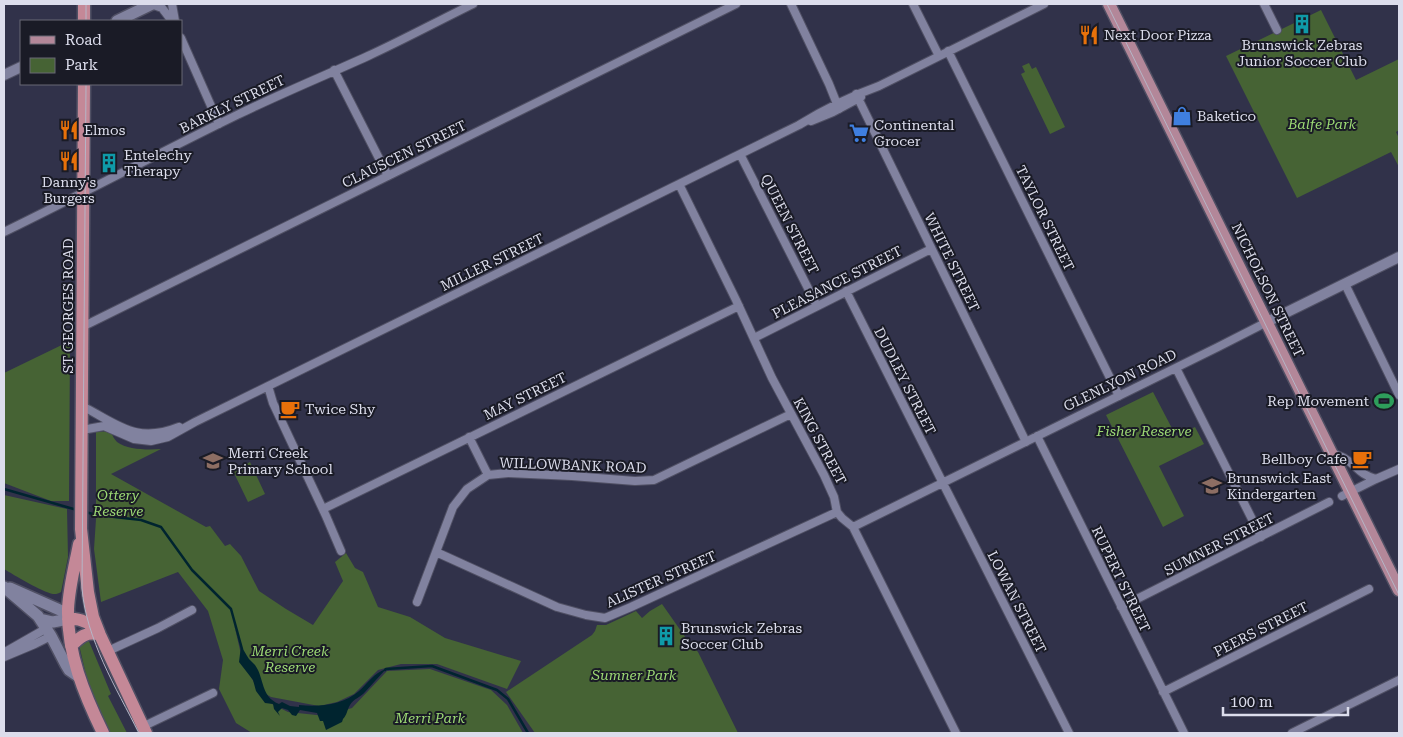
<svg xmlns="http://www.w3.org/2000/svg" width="1403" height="737" viewBox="0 0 1403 737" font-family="'Roboto Serif',serif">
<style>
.green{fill:#466334}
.water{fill:#00242f}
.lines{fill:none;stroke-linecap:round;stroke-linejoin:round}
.stream{stroke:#00242f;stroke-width:2.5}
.minor-casing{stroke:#505064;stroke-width:10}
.tertiary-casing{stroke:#505064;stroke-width:12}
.secondary-casing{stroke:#505064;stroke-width:14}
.primary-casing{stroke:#505064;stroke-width:15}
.trunk-casing{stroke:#505064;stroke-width:15}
.minor{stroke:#81829f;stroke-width:8}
.tertiary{stroke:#81829f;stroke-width:10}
.secondary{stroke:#81829f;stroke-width:11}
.primary{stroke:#b38799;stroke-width:12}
.trunk{stroke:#c48897;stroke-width:12}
.tram{stroke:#b5b6c7;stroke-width:1}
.labels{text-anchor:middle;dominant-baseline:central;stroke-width:4;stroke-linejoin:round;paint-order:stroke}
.poi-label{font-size:14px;fill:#dcddec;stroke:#1a1b26;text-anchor:start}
.street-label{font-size:14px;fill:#dcddec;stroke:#1a1b26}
.park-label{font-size:14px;font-style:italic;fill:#9cd974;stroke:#1a1b26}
</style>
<rect width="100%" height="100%" fill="#31324a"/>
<path class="green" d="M1321,10L1356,80L1399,59V130L1396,132L1399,138V167L1391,152L1297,198L1226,56Z
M1029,63L1032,69L1036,67L1065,127L1050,134L1021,74L1025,72L1022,66Z
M70,341L69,501H51L4,483V373Z
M1153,392L1176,436L1195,427L1204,444L1159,466L1184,516L1163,527L1106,415Z
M111,431C112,435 114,439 117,442C128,450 148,450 161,449L111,474L206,527L210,526L225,546L230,544L241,556L259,591L286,609L313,625L343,581L335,562L346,553L355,568L363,572L378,607L410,617L445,638L521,661L507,689L437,664H401L378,670L354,694L337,702L319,706L271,697L261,691L246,664L234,624L243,663L264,700L288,712L326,716L352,708L387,671L430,669L491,690L507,705L523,733H252L236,723L219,689L223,660L208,611L178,572L101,602L94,549L96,519V432Z
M250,462L265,494L248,502L233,471Z
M4,495L67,509L68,557L61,592C57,594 57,594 53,594C42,592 14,575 4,569Z
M662,604L688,641L698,652L738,733H535L506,692L592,635L595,631L597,625H606L636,611L642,618L650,611Z
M88,639L111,694L108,696L127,733H109L90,692L80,649V646Z"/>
<path class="water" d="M241,646C244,650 246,655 249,659C251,661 253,663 255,665C265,679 260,696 279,704L282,702L290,706L299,707V705C320,707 343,705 359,691C368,683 374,673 386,669C379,677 372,684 365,692C361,697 353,699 350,705C347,710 347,715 343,719L342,722L326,730L323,721H320L317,713L300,710L296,716L292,715L288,710L282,708L278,712L280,716L274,709L273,704L265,703L256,691L253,680L239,662Z"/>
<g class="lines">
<path class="stream" d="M4,489L77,510
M85,512L97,515L141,520L161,527L192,570L231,609L242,649
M385,670L386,669L432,666L497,690L508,699L528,733"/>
<defs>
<path id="minor" d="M151,4L162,8L172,21
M172,4L175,21
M791,4L829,84L839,109
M913,4L939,56
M1264,4L1277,30
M181,38L219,124
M948,51L1119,396
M334,70L388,176
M856,94L1026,442
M811,121L833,112L861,97
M740,154L817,306
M679,184L736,300L772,378L824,475L834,497L837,512L842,518L853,527L956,733
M4,232C82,194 159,153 237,115C280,94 324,76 368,56C403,40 438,21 473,4
M1345,284L1399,395
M846,291L1069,733
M82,327L736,4
M754,338L931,249
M1176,368L1261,537
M268,386L273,403L326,516L341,551
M82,406C119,425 136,444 179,427
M82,430L104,426L134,439L151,441L168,437L195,422L799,125C825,109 851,96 879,86L1044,4
M1037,436L1184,733
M469,437L488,475
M1332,453C1335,455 1341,456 1344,458C1358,466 1358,474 1376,479
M1342,496L1376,479L1399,469
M323,509L739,306
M853,527L1218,347L1267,322
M436,552L557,607L586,615L605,618L631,607L837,512
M417,602L453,507L467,489L488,475L508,473L572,476L635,481L654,480L791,414
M1121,607L1329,502
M108,651L158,628L192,610
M5,652L47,628
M4,657L35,644L51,636
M1163,692L1369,589
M142,727L213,693
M1292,733L1399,680"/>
<path id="tertiary" d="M4,75L21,67
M1267,322L1399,257"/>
<path id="secondary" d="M117,21L152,4
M4,587L38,616L51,636L66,665L69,670L79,677
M10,588L62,611L68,619
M40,619L53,622L68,619"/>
<path id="primary" d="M1109,4L1399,590"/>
<path id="trunk" d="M84,21V4
M84,84L81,529L88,592L93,617L100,635L146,733
M79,544C75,565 69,587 68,609C67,653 84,694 103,733
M68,619C80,618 91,623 98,633
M71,646C79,638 87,630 100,635"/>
</defs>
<use href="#minor" class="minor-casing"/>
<use href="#tertiary" class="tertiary-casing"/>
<use href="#secondary" class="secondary-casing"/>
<use href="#primary" class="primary-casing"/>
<use href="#trunk" class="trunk-casing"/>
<use href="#minor" class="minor"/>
<use href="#tertiary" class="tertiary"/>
<use href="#secondary" class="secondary"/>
<use href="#primary" class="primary"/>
<use href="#trunk" class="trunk"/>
<path class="tram" d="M1107,4L1399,595
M86,21V4
M86,84L82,588C86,639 116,688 139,733"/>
</g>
<defs>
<symbol id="building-bare" viewBox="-9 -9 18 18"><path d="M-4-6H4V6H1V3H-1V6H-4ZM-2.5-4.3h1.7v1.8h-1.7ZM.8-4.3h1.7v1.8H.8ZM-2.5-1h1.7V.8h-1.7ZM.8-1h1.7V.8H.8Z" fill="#0f9aa8" stroke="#1a1b26" stroke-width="2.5" paint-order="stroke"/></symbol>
<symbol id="restaurant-bare" viewBox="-9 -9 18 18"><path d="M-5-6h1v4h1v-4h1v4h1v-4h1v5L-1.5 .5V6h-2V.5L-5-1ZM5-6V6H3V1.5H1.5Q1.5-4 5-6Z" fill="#e8710a" stroke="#1a1b26" stroke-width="2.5" paint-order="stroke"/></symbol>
<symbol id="shop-bare" viewBox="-9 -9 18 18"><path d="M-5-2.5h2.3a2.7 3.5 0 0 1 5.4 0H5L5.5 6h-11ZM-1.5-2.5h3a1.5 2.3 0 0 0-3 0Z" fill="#3f7fe0" stroke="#1a1b26" stroke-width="2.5" paint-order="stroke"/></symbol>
<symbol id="supermarket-bare" viewBox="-9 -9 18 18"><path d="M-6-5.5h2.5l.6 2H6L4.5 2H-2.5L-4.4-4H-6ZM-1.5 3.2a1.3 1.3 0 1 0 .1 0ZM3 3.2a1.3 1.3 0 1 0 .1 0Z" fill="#3f7fe0" stroke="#1a1b26" stroke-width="2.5" paint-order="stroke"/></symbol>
<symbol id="stadium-bare" viewBox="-9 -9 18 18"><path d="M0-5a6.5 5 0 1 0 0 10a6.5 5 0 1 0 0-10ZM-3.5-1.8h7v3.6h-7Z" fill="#2e9e5b" stroke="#1a1b26" stroke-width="2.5" paint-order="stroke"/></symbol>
<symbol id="cafe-bare" viewBox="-9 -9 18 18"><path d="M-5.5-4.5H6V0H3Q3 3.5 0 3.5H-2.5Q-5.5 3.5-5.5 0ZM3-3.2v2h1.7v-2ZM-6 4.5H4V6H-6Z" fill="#e8710a" stroke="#1a1b26" stroke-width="2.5" paint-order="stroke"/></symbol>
<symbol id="school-bare" viewBox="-9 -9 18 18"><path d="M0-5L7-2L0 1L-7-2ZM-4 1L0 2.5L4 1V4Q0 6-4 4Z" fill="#8d6e63" stroke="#1a1b26" stroke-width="2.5" paint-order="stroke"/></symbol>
</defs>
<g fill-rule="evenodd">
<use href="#building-bare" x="1288" y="10" width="28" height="28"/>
<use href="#restaurant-bare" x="1075" y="21" width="28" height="28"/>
<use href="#shop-bare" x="1168" y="102" width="28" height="28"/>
<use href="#restaurant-bare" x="55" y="116" width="28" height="28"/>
<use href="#supermarket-bare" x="845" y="119" width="28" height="28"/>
<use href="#restaurant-bare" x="55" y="147" width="28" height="28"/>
<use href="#building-bare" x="95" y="149" width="28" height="28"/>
<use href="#stadium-bare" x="1370" y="387" width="28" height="28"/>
<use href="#cafe-bare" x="276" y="395" width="28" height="28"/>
<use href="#cafe-bare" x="1348" y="445" width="28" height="28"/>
<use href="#school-bare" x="199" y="447" width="28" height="28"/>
<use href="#school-bare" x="1198" y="472" width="28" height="28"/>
<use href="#building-bare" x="652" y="622" width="28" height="28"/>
</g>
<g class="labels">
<g class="poi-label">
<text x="1104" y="35">Next Door Pizza</text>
<text x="1302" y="45" text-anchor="middle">Brunswick Zebras<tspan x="1302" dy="16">Junior Soccer Club</tspan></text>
<text x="1197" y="116">Baketico</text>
<text x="874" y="125">Continental<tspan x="874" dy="16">Grocer</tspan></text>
<text x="84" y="130">Elmos</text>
<text x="124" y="155">Entelechy<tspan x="124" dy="16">Therapy</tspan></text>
<text x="69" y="182" text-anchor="middle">Danny's<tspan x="69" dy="16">Burgers</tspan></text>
<text x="1369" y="401" text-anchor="end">Rep Movement</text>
<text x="305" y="409">Twice Shy</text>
<text x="228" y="453">Merri Creek<tspan x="228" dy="16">Primary School</tspan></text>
<text x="1347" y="459" text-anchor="end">Bellboy Cafe</text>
<text x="1227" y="478">Brunswick East<tspan x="1227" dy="16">Kindergarten</tspan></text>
<text x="681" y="628">Brunswick Zebras<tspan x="681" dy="16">Soccer Club</tspan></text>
</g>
<g class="street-label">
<text transform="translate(232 104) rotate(-26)">BARKLY STREET</text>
<text transform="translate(404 154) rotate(-26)">CLAUSCEN STREET</text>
<text transform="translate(1045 218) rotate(64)">TAYLOR STREET</text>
<text transform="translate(790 224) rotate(63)">QUEEN STREET</text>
<text transform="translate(492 262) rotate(-26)">MILLER STREET</text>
<text transform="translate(952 262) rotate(64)">WHITE STREET</text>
<text transform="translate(837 282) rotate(-27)">PLEASANCE STREET</text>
<text transform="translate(1268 290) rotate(64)">NICHOLSON STREET</text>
<text transform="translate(68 306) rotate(-90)">ST GEORGES ROAD</text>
<text transform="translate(1120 380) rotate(-26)">GLENLYON ROAD</text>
<text transform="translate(905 381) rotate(63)">DUDLEY STREET</text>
<text transform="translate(525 396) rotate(-26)">MAY STREET</text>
<text transform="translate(820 441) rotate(62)">KING STREET</text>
<text transform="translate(573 465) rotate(2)">WILLOWBANK ROAD</text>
<text transform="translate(1219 544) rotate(-27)">SUMNER STREET</text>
<text transform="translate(661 579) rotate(-24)">ALISTER STREET</text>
<text transform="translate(1121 579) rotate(64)">RUPERT STREET</text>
<text transform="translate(1017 602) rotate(63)">LOWAN STREET</text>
<text transform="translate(1261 629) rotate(-27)">PEERS STREET</text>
</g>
<g class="park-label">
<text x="1322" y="124">Balfe Park</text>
<text x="1144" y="431">Fisher Reserve</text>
<text x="118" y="495">Ottery<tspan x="118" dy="16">Reserve</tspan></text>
<text x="290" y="651">Merri Creek<tspan x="290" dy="16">Reserve</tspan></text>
<text x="634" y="675">Sumner Park</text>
<text x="430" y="718">Merri Park</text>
</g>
</g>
<rect width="1403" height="737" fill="none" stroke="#dcddec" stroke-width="10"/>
<rect x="20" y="20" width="162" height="65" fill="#1a1b26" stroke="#686975"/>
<rect x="30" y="36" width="25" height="8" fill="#b38799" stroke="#686975"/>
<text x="65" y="45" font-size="15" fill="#dcddec">Road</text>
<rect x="30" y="58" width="25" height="15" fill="#466334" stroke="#686975"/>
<text x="65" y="70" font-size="15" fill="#dcddec">Park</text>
<path d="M1223 707v8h125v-8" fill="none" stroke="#dcddec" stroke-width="2.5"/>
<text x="1230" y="707" font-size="15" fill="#dcddec" stroke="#1a1b26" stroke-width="4" paint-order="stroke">100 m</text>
</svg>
